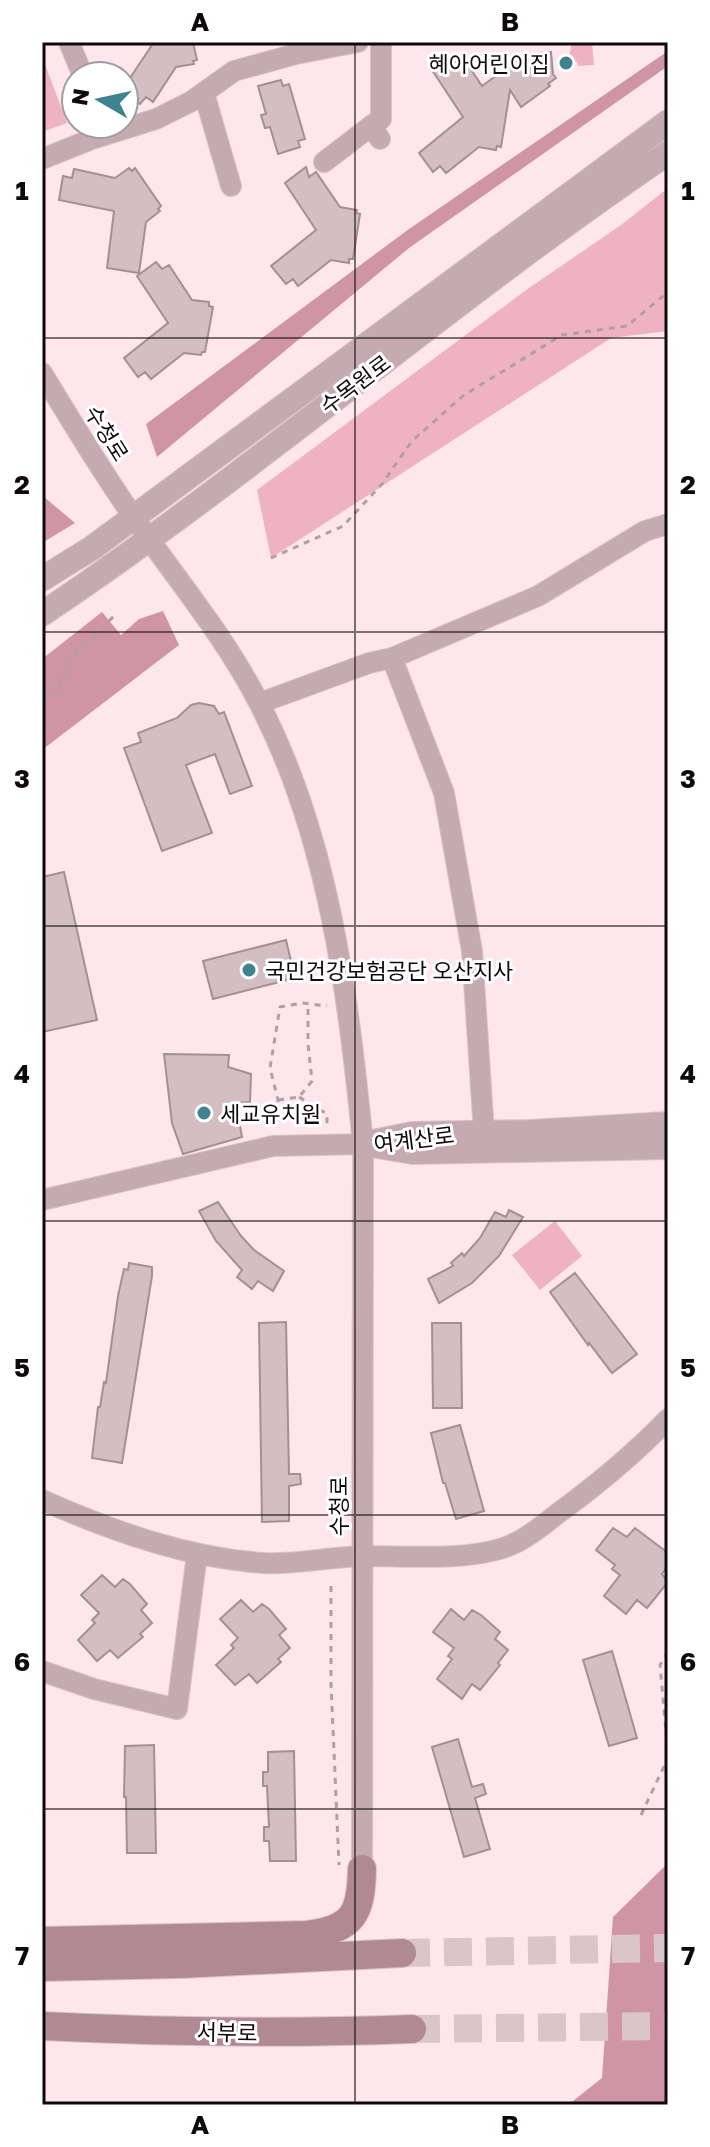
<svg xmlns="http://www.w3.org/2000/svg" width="710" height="2147" viewBox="0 0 710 2147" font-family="'Golos Text','Noto Sans KR',sans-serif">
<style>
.green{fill:#eeb2c3}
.forest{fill:#cf95a6}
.building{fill:#d3bec3;stroke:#a48f94;stroke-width:2}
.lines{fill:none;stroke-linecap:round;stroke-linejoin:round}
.secondary-tunnel{stroke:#d9c5ca;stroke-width:28;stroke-dasharray:28 14;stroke-linecap:butt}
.minor-casing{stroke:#d7c3c8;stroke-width:22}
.tertiary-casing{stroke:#d7c3c8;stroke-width:26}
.secondary-casing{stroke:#d7c3c8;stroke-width:30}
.path{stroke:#b19fa4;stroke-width:3;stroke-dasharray:6 6;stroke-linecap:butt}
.minor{stroke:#c5aab1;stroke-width:20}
.tertiary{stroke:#c5aab1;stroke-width:24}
.secondary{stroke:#b08994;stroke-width:28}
.grid{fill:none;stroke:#10090b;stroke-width:2;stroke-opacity:0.55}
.poi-dot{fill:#3e838f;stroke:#fff;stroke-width:3}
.labels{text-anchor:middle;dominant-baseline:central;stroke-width:6;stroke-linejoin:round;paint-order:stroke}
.poi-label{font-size:22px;fill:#10090b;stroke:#fff;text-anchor:start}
.street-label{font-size:22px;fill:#10090b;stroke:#fff}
.neatline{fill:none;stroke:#10090b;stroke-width:3}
.grid-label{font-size:26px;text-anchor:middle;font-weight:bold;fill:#10090b}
</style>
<rect width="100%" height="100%" fill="#fde6ec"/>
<path class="green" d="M572,42H592L594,65L578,66L577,62H568Z
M42,56L67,123L42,132Z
M668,188V331L611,338L271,558L257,490L529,288L621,225Z
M555,1221L582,1256L540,1290L512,1255Z"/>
<path class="forest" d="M668,51V66L409,248L157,457L146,424L409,229Z
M43,496L75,523L42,543V497Z
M163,611L179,645L42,750V659L102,612L121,635L139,619Z
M668,1863V2105H568L602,2078L613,1917Z"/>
<path class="building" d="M154,42H193L197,60L193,61L194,64L176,67L153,102L146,97L140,104L124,93V87Z
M551,52L553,74L556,78L548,84L550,86L521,107L510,90L501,147L497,146L496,150L479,147L446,173L440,166L433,172L419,153L463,117L432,70L452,56L457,64L464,59L482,86L526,54Z
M281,80L283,86L289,84L305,139L298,141L300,147L278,154L270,127L265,128L261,115L266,114L258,86Z
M306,167L309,177L316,172L340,207L357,210L356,213L360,214L353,259H349V263L331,260L298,286L293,279L286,284L271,266L316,230L285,183Z
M129,168L132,171L135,168L161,206L158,209L160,211L146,222L139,273L107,268L114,211L59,200L63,176L72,178L74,169L115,178Z
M156,262L162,269L169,265L192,300L209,302V306L213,307L205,352H202L201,355L184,353L151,379L145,372L138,377L124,358L168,323L137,276Z
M199,703L214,706L219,714L224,712L252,786L230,794L215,754L186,765L212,833L162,851L124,748L141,742L138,733L177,718L191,705Z
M64,872L97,1020L42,1032V877Z
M286,940L295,978L213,999L203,961Z
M164,1054L229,1055L228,1067L251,1074L250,1102L236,1103L242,1137L183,1154L172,1123Z
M218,1202L241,1236L254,1250L284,1271L273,1291L258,1281L252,1289L237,1277L242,1270L216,1241L199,1211Z
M509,1210L523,1217L499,1256L472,1283L439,1303L428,1279L453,1266L451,1263L462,1253L464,1256L480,1238L495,1212L506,1217Z
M129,1263L152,1267V1276L122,1463L92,1458L98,1407H100L104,1382L106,1383L118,1296L124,1269L128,1270Z
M575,1273L637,1354L612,1373L589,1343L588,1345L550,1292Z
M286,1322L289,1474H300L301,1484L289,1486V1521L262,1522L259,1323Z
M432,1323H461L462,1408H433Z
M460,1425L484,1511L456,1519L445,1483H443L431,1433Z
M613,1528L627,1537L635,1528L668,1553V1566L662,1574L668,1582L647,1608L637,1600L626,1614L604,1596L620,1575L612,1569L615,1565L596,1550Z
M102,1575L115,1587L123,1579L130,1584L147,1604L141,1610L152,1623L140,1634L143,1637L118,1658L110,1650L97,1661L78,1640L95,1623L92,1620L99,1613L81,1595Z
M241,1600L253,1612L262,1604L269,1609L286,1629L279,1635L290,1648L278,1659L281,1662L257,1683L249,1674L235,1685L216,1665L234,1648L231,1645L238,1638L220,1619Z
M451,1609L464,1620L472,1610L481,1615L500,1632L495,1639L508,1650L498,1663L500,1665L480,1690L472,1684L462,1699L437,1679L452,1659L448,1656L454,1648L433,1632Z
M612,1651L637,1738L609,1746L583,1660Z
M458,1739L472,1787L483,1784L486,1794L475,1798L490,1849L464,1857L432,1747Z
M154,1745L156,1853H127L126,1797H124L125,1746Z
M294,1751L296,1861H270L269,1841H264V1827H269L267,1786H263V1772H268V1752Z"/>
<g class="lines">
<path class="secondary-tunnel" d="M402,1953L668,1948
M412,2029L668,2026"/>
<defs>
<path id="minor" d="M69,42L83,76
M204,93L231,186
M380,139L371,126L381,119V42
M42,159L92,139L156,119L192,101L234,71L296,54L358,42
M324,162L371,126
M42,373C75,427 107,480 144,532C183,587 228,642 259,703C329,837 348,995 363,1144L362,1869
M392,658L538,596L645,531L668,524
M260,703L369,663L392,658L444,793L472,951L484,1133
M42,1200L273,1146L363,1144
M42,1500C112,1531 187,1558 264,1563C298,1565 333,1556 367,1556C408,1556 467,1561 506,1547C525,1540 542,1526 557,1514C597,1485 634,1454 668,1419
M42,1671L94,1689L177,1709L197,1554"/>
<path id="tertiary" d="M42,579L92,548L668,122
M42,614C257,470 453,298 668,153
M363,1144L412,1134L531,1132L668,1124
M377,1146L413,1152L668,1147"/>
<path id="secondary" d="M42,1941L307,1935C354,1929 361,1913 362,1869
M42,1967L181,1964L402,1953
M42,2026C165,2032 288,2034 412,2029"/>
</defs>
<use href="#minor" class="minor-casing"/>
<use href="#tertiary" class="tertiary-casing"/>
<use href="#secondary" class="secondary-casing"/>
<path class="path" d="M271,558L343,526L382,484L412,441L464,395L562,335L627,326L668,292
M42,702L56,694L71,658L114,616
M299,1097L327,1114V1126
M278,1100L299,1097L312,1081L308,1044V1004
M275,1126L278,1100L270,1068L280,1007L302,1003L327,1006
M331,1586V1684L339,1865
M668,1652L660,1665L668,1754
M641,1815L668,1758"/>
<use href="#minor" class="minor"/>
<use href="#tertiary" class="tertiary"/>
<use href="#secondary" class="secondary"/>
</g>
<path class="grid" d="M355,42V2105M42,338H668M42,632H668M42,926H668M42,1221H668M42,1515H668M42,1809H668"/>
<g class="poi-dot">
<circle cx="566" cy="63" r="8"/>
<circle cx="249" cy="970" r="8"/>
<circle cx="204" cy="1113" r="8"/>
</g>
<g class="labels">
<g class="poi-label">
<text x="550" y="63" text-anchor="end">혜아어린이집</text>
<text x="265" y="970">국민건강보험공단 오산지사</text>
<text x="220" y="1113">세교유치원</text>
</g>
<g class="street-label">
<text transform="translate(355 384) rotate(-37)">수목원로</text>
<text transform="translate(107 433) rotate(58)">수청로</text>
<text transform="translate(414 1139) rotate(-7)">여계산로</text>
<text transform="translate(338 1506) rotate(-90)">수청로</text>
<text transform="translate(227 2032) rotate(1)">서부로</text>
</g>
</g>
<rect width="710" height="2147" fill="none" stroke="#ffffff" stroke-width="88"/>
<g transform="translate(100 100) rotate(279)"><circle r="38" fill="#ffffff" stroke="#9f9d9d" stroke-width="2"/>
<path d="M0-6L14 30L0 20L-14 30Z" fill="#3e838f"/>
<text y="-12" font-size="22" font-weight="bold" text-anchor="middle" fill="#10090b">N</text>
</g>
<rect x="44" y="44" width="622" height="2059" class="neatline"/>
<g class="grid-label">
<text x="200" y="31">A</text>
<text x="510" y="31">B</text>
<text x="22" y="200">1</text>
<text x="688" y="200">1</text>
<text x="22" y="494">2</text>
<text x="688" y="494">2</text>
<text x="22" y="788">3</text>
<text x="688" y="788">3</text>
<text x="22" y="1083">4</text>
<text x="688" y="1083">4</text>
<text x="22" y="1377">5</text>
<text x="688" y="1377">5</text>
<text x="22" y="1671">6</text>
<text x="688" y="1671">6</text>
<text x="22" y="1965">7</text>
<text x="688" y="1965">7</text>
<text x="200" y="2134">A</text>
<text x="510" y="2134">B</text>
</g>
</svg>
